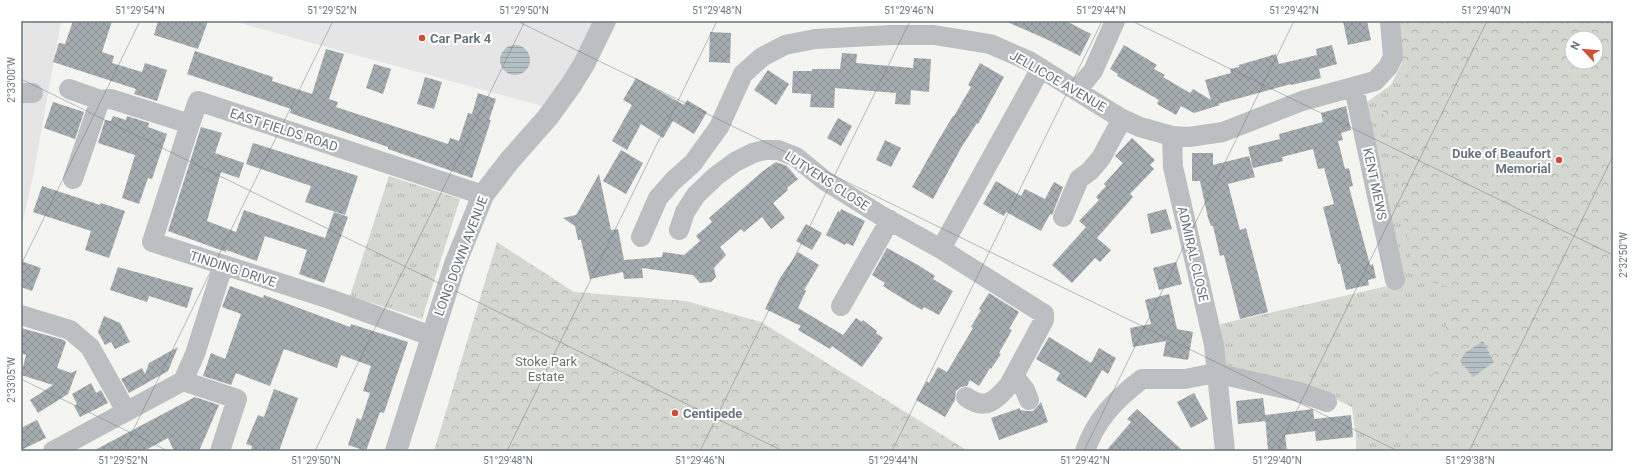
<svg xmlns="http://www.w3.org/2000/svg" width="1634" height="472" viewBox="0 0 1634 472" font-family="Roboto,sans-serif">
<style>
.built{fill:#e4e5e4}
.grass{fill:url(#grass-tufts);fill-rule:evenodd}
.forest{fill:url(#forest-crowns);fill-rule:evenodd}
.water{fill:url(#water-rules)}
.building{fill:url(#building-cross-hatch)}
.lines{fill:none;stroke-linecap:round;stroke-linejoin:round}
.minor{stroke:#bbbfc2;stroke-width:20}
.tertiary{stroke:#bbbfc2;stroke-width:22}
.ticks{fill:none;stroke:#66757e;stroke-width:1;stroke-opacity:0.45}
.poi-dot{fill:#d04d34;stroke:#fff;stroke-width:1.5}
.labels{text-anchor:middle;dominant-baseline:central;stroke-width:4;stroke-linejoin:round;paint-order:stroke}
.poi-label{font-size:13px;font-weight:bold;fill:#66757e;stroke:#fff;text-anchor:start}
.street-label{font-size:13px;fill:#66757e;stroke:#fff}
.park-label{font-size:13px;fill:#697664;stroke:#fff}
.neatline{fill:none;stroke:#66757e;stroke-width:1.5}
.ticks-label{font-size:10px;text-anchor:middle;fill:#66757e}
</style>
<defs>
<pattern id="grass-tufts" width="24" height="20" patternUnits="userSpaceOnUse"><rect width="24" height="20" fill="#d4d8d0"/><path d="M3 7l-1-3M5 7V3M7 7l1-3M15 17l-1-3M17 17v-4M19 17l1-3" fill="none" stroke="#b0b4ae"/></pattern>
<pattern id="forest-crowns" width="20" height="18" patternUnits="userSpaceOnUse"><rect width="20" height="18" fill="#d4d8d0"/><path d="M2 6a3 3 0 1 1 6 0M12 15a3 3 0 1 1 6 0" fill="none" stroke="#b0b4ae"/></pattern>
<pattern id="water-rules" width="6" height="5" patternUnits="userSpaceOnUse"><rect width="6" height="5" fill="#b4c0c3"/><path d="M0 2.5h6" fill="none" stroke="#96a1a4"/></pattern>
<pattern id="building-cross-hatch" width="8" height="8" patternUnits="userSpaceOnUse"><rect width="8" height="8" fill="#a4acb0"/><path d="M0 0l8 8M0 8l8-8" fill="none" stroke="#899194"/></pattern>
</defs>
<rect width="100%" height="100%" fill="#f4f4f0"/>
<path class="built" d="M21,21H61L34,172L21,229Z
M232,21H605L553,109Z"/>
<path class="grass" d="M1394,21H1613V451H1356V437L1352,407L1331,397L1227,372L1220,324L1405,282L1367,102L1391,85L1402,63ZM1572,38H1596V62H1572Z
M389,176L460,199L422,319L350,296Z"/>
<path class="forest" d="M1394,21L1613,22V451H1402L1417,406L1440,362L1448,315L1450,287L1415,278L1383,110L1408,89ZM1572,38H1596V62H1572Z
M497,242L574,292L686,301L761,322L968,451H434Z"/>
<path class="water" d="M500 60a15 15 0 1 1 30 0a15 15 0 1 1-30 0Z
M1483,341L1494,362L1473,377L1460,361L1465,353Z"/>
<path class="building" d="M73,21H112L102,52L114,56L112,63L142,72L145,63L167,70L157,101L134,94L136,89L53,62L59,43L65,44Z
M158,21H208L198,49L154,35Z
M1005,21H1066L1091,34L1080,56L1046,39Z
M1343,21H1367L1371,40L1348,45Z
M710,32L731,33L730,63L709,62Z
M1124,45L1157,65L1154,69L1165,75L1163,77L1190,93L1193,89L1211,100L1205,80L1231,73L1230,69L1239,67V65L1276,54L1279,64L1317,55L1316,49L1332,45L1337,64L1319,69L1321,78L1291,85V84L1218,104L1220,105L1194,113L1181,106L1176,115L1157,104L1159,100L1117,76L1118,74L1110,69Z
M326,49L344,54L329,99L338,102L336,107L448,144L450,138L459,141L468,113L472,114L478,93L496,99L489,120H491L472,178L388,149V147L290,113L291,109L187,74L195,51L273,77L272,81L312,94Z
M842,53L857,54L856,63L913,68L914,58L931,59L929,92L911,90L910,105L895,104L896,93L835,88L834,108L810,107L811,94L792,93L793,71H812V69H840Z
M980,63L1004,77L978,124L977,123L961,148L933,199L912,187L938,141L953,116H954L971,87L968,85Z
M374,64L391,69L383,94L366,88Z
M768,70L789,84L776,105L754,90Z
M425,77L442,82L434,109L417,104Z
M636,78L684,105L687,100L707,112L694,134L673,121L663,138L641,124L627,150L612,141L632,105L623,100Z
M53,102L84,112L75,139L44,128Z
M1346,106L1351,130L1341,133L1343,140L1338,141L1345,169L1349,168L1353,186L1349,187L1370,265L1373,264L1376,278L1368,280L1369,285L1346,290L1340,264H1338L1323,207L1334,204L1324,168L1318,169L1313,149L1282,157L1283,161L1253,168L1248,147L1280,139L1279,134L1323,122L1321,113Z
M113,116L126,120L127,116L149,123L148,127L167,134L152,179L148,178L139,204L122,198L135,155L98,143L105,120L111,121Z
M838,118L852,126L841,146L827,138Z
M201,127L222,133L215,153L244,163L239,178L221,172L207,221L236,232L244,210L325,238L334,212L348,217L324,283L299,274L307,250L265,236L257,261L226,250V252L168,231Z
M1132,138L1155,160L1150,165L1154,169L1130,194L1133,197L1097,238L1111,250L1100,262L1095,258L1072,283L1052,265L1086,227L1079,221L1099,200L1096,197L1106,186L1104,184L1123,163L1115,156Z
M885,140L901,148L891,167L876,160Z
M253,143L358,176L345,215L305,202L311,186L246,164Z
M621,150L643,163L626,194L603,181Z
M1192,153H1213V165L1249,156L1255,177L1228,184L1240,230L1246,228L1268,312L1240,319L1224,255L1220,256L1213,226H1211L1208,218L1200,181H1192Z
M776,162L787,166L798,179L787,188L788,190L773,203L785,218L771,229L762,217L744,232L741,229L720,247L726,255L714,268L716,277L711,282L700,283L693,275L642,268L643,278L624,279L623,272L590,279L581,240H578L575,226L563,218L576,215L599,174L611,230L618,229L624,260L662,257L663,252L684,255L700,241L696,236L712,222L709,218L763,171Z
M996,181L1021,196L1025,189L1045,199L1054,182L1063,187L1052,215L1050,214L1041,231L1006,212L1004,216L983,204Z
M42,186L100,205L101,203L125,211L109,258L85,250L91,231L33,212Z
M841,209L865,221L853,246L846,243L845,245L826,235L838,211L840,212Z
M1166,209L1172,229L1151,234L1147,214Z
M806,224L822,233L812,250L796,241Z
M887,248L918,265L935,276L933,279L953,291L939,315L924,307L922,310L905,300L883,286L885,283L872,275Z
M798,252L819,265L804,290L806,291L798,308L843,335L856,318L862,322L863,320L877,331L876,333L883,338L862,367L832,346L830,349L798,330L801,326L765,309L780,278Z
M21,261L41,268L32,291L21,287Z
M1176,262L1182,284L1159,290L1153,268Z
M118,267L193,288L187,308L149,296L147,302L110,290Z
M230,286L263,298L264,295L350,327L351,324L408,342L384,413L380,412L366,451L348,445L357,418L361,420L370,393L363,391L371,366L341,355L337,368L284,349L270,386L236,373L231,385L203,376L211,353L225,359L241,314L222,307Z
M989,293L1019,312L1009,329L1012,330L999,353L1001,354L991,369L990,368L979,386L970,380L967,386L961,387L956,391L955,400L945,417L916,400L927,381L929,383L938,367L947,372L973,328L971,327L981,310L979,309Z
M1169,294L1177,329L1193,332L1188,360L1163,356L1166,341L1133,347L1130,328L1151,324L1145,300Z
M104,316L120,323L130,342L115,349L111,342L105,345L98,332Z
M21,328L64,340L66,342L57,368L71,373L77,370L68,394L38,413L30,400L53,385L21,375L26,355L21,353Z
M1049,337L1091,363L1099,348L1116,358L1108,374L1102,370L1086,398L1056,380L1060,373L1036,359Z
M178,347L168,371L129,393L121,379L142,368L145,374L149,363Z
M91,383L96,393L101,390L108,403L80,417L74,406L77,404L72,394Z
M274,389L298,398L279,451H251L252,446L246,444L252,429L258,415L264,417Z
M1194,393L1208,419L1191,428L1177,402Z
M195,397L219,405L199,451H174L168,438L144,451H93Z
M1263,398L1266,421L1238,424L1236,401Z
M1041,402L1048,422L999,440L991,418L1020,408V410L1027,411H1033Z
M1137,409L1183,451H1106L1131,422L1127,419Z
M1313,409L1314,419L1351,415L1353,437L1316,441L1315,431L1285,435L1287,451H1268L1265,415Z
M37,420L46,438L21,450V428Z"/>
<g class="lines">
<path class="minor" d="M1354,88L1395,280
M69,89L100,100L111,99L190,124L198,101L483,195
M1077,90L1093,71L1115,21
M21,93H33
M190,124L152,242L330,299L431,336
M1172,136L1173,167L1214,345L1225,451
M73,179L100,100
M1063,217L1079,179L1090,171L1101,158L1122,119
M679,230L685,212L696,195L716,176L735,162L753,153L765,150H778L796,157L824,180L880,215L941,249L1044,314V320L1009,385C995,401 986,411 966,397
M641,237L658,198L673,181L693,163L719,127L743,74L762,57L785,45L815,39L891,35H934L990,44L1029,61L1122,119L1140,127L1172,136L1189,137L1223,132L1302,101L1375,81L1388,67L1393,57L1390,21
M941,249L1041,68
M841,306L890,220
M21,315L70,330L90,347L126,411
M1014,376L1025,390L1029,400
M183,381L237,399L220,451
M53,451L183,381L195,354L223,266
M1085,451C1096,419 1116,399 1142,379H1185L1215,373L1299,392L1327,402"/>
<path class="tertiary" d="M396,451L455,264L483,195L510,160L548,117L571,85L584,64L605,21"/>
</g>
<path class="ticks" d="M517,21L1398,451M1132,21L1613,255M21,79L783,451M21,265L140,21M21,379L168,451M123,451L333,21M315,451L525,21M507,451L717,21M700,451L910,21M892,451L1102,21M1084,451L1294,21M1277,451L1487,21M1469,451L1613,156"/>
<g class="poi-dot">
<circle cx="422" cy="38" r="4"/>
<circle cx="1559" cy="160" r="4"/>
<circle cx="675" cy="413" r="4"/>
</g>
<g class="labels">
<g class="poi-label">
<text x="430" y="38">Car Park 4</text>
<text x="1551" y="153" text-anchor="end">Duke of Beaufort<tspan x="1551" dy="15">Memorial</tspan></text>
<text x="683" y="413">Centipede</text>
</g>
<g class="street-label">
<text transform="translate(1058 81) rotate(30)">JELLICOE AVENUE</text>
<text transform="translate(284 130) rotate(18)">EAST FIELDS ROAD</text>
<text transform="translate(827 181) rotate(33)">LUTYENS CLOSE</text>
<text transform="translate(1375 184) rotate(78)">KENT MEWS</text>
<text transform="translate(1193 254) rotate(77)">ADMIRAL CLOSE</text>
<text transform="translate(461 256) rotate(-69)">LONG DOWN AVENUE</text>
<text transform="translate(233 269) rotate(18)">TINDING DRIVE</text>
</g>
<g class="park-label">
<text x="546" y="361">Stoke Park<tspan x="546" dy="15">Estate</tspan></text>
</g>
</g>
<rect width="1634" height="472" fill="none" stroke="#ffffff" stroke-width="44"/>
<g transform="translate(1584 50) rotate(296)"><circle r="19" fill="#ffffff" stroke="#c2c8cb"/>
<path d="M0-3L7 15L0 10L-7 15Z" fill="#d04d34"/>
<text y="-6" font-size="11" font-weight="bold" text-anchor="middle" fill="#66757e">N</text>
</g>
<rect x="22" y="22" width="1590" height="428" class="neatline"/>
<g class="ticks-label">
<text x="140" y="14">51°29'54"N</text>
<text x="332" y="14">51°29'52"N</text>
<text x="524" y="14">51°29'50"N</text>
<text x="717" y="14">51°29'48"N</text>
<text x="909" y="14">51°29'46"N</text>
<text x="1101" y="14">51°29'44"N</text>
<text x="1294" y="14">51°29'42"N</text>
<text x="1486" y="14">51°29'40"N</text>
<text transform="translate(11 80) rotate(-90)" y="4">2°33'00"W</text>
<text transform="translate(1623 255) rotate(-90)" y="4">2°32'50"W</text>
<text transform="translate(11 380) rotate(-90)" y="4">2°33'05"W</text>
<text x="123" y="464">51°29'52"N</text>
<text x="316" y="464">51°29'50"N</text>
<text x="508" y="464">51°29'48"N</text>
<text x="700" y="464">51°29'46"N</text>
<text x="893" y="464">51°29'44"N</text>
<text x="1085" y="464">51°29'42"N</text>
<text x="1277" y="464">51°29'40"N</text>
<text x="1470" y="464">51°29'38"N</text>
</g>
</svg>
